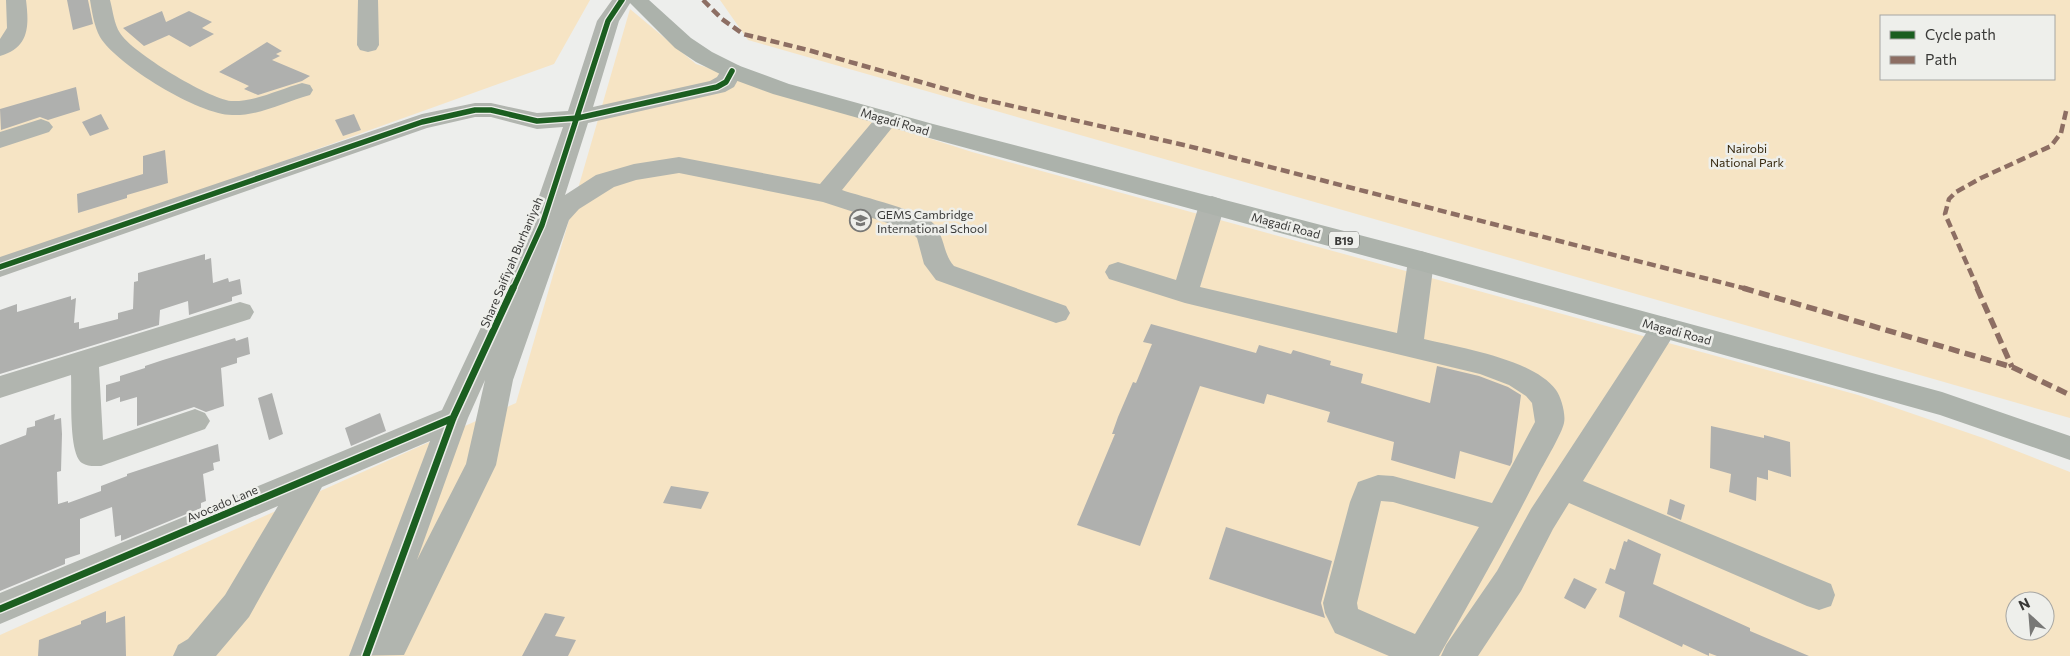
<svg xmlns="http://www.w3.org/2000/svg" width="2070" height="656" viewBox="0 0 2070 656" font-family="Commissioner,sans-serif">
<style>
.green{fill:#f6e4c4;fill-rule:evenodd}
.building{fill:#afb0ae}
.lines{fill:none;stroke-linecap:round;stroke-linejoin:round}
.minor{fill:#b1b5af;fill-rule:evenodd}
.highway{fill:#acb2ab;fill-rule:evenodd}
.quiet-far1{stroke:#8d6e63;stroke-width:4.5;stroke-dasharray:9 4.5;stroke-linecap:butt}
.quiet{stroke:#8d6e63;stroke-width:5.5;stroke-dasharray:11 5.5;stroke-linecap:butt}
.cycleway-far1-casing{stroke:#eeefeb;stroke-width:8}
.cycleway-casing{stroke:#eeefeb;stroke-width:10}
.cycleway-far1{stroke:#1b5e20;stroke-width:5.5}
.cycleway{stroke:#1b5e20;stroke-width:7}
.labels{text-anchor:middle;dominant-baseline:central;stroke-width:5;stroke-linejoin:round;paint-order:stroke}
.shield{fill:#eeefeb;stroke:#6f706d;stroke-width:1}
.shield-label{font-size:11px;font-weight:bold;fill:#393937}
.street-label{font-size:12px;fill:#393937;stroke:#eeefeb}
.park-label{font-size:12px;fill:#36280e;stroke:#eeefeb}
.poi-label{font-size:12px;fill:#393937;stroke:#eeefeb;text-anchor:start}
</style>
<rect width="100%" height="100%" fill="#edeeec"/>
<path class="green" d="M0,0H590L554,64L0,263Z
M720,0H2070V418L748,40ZM1881,16H2054V79H1881Z
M630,9L696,64L972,152L1858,395L1986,439L2070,472V656H0V635L516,403ZM2015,601H2045V631H2015Z"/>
<path class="building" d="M67,0H88L93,24L73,30Z
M162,11L166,22L189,11L212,22L202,28L214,34L190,47L169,35L144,46L123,28Z
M267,42L282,51L276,54L280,56L272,60L310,76L302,81L258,95L244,89L249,86L219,72Z
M76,87L80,110L48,120L40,117L1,130L0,109Z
M101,114L109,129L90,136L82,122Z
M354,114L361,130L343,136L335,120Z
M165,150L168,183L127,195V198L78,213L77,194L143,174V156Z
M205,254V260L211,258L213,283L228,278L229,282L240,279L242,294L232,297V301L189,315L188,301L160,310L159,325L0,374V310L17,304V312L71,296V300L76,298L74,323L79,322V329L87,327L118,319V313L133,309L134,282L138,281V273Z
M1151,324L1256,353L1259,345L1291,354L1293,350L1331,361L1330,365L1363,374L1361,383L1430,403L1437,366L1479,376L1508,387L1521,395L1512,462L1510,466L1460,451L1455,479L1391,460L1394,442L1327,422L1330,412L1267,394L1264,404L1200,386L1140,546L1077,525L1115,434H1112L1118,417L1133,382L1136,383L1152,344L1143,342Z
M248,337L250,354L237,358V363L221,368L224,406L206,412L194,407L137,426V397L120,402V397L106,402V385L120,381V376L145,368V366L163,360L235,338L236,341Z
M272,393L283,434L269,440L258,398Z
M380,413L386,431L351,446L345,428Z
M55,414L54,420L61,418L62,434L61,471L57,472L58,504L68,501V503L101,491V486L127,476V474L218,444L220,461L213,463L214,470L203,474L206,501L201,503V508L121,541V535L115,537L112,507L80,519V554L65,559V564L0,591V445L26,435L27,428L35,426V421Z
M1711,426L1764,438V435L1790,442L1791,477L1768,470V480L1757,477L1756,501L1729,492L1731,474L1710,468Z
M671,486L709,492L701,509L663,503Z
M1670,499L1685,505L1681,520L1667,514Z
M1226,527L1332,561L1321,603L1325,618L1209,579Z
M1628,539L1661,554L1653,584L1750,628V631L1809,656H1717L1709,653V656L1683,644L1682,647L1619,617L1625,592L1605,583L1610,568L1615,570L1624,541L1627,542Z
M1574,578L1597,589L1585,609L1564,598Z
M106,611V623L125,616L126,656H38L39,640L81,624V621Z
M545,613L565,617L555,636L576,640L568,656H522Z"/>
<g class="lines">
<path class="minor" d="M6,0H26C29,25 30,48 0,56V39L7,28Z
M90,0H110C113,11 114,24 120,33C131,52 209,99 231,101C255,102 280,89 302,83L310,85L313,90L310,95C285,102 259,116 232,115C199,115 117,65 100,37C94,26 92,12 90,0Z
M358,0H378L379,45L376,50L368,52L360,50L357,45Z
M612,0H632L619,21L593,107L710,81L717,77L724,66L732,64L740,66L743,71L734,87L725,92L588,123L565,195L596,175L634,164L679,157L820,184L879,114L887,111L895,114L899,119L842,190C862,197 923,211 934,224C945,237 943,254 954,266L1066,306L1070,313L1066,320L1056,323L936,280L924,264L917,238L909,230L823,202L679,173L636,180L614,187L579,209L569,220L513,380L496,465L404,655L349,656L430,441L322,487L249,617L216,656H173L178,645L188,639L225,595L278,506L0,624V593L442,410L529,225L563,127L537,129L491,117H475L427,128L0,277V257L422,114L475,103H491L537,113L568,111L597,21ZM485,380L466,464L417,560L468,418Z
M41,119L49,122L53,127L49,132L0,148V132Z
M1212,196L1221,199L1225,205L1200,287L1397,333L1408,261L1412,254L1421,251L1430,254L1434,261L1424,339C1461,348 1533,359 1556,390C1561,397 1566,414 1564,423C1562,433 1545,462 1539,473C1508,535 1474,595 1439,656H1389L1335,633L1325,613L1323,603L1350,502L1358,482L1378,475L1393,476L1492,503L1535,422L1532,403L1526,396L1509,385L1480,374L1185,303L1109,279L1105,272L1109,265L1118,262L1176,280L1199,205L1203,199ZM1381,501L1393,502L1479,527L1415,634L1358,609L1357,603Z
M240,302L250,305L254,312L250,319L99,367L103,440L195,409L205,413L210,421L205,429L101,466C95,466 88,467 82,463C68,454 72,393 71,375L0,398V376Z
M1664,317L1674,321L1678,328L1583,481L1831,584L1835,595L1831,606L1819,610L1807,606L1569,503L1553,529L1521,591L1478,656H1441L1446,645L1497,571L1531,509L1654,321Z"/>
<path class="highway" d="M627,0H649L691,38L712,52L740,66L789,84L933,124L1421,251L1942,392L2070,436V460L1940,415L1421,271L922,136L773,94L724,76L696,62L675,48Z"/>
<path class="quiet-far1" d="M703,0L722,19L743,34L808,50L977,98L1188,146L1747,289
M1978,289L1945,214L1949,199L1956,192L1981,178L2051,146L2061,133L2067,107"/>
<path class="quiet" d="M1743,288L2012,367L2070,395
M1977,288L2012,367"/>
<defs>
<path id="cycleway-far1" d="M0,267L422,122L475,110H491L537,121L578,118L717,87L726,82L732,71
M513,289L542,225L608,21L622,0"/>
<path id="cycleway" d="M0,609L453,418
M366,656L453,418L513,288"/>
</defs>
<use href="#cycleway-far1" class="cycleway-far1-casing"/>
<use href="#cycleway" class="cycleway-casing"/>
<use href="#cycleway-far1" class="cycleway-far1"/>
<use href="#cycleway" class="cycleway"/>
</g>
<defs>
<symbol id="school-ring" viewBox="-11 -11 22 22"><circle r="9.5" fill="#eeefeb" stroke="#787876" stroke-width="1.5"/><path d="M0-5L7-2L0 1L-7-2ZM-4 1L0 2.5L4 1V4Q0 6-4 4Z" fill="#787876"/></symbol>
</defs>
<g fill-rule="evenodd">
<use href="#school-ring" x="848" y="208" width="25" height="25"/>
</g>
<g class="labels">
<rect class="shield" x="1329" y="231.5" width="30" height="17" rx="4"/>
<g class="shield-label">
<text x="1344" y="240">B19</text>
</g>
<g class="street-label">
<text transform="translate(895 121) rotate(16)">Magadi Road</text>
<text transform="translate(1286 225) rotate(15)">Magadi Road</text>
<text transform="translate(511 262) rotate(-67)">Share Saifiyah Burhaniyah</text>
<text transform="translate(1677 331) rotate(15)">Magadi Road</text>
<text transform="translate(222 503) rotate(-23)">Avocado Lane</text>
</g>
<g class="park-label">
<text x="1747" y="148">Nairobi<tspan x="1747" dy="14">National Park</tspan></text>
</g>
<g class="poi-label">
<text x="877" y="214">GEMS Cambridge<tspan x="877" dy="14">International School</tspan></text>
</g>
</g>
<rect x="1880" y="15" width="175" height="65" fill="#eeefeb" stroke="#a6a6a3"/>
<rect x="1890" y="31" width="25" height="8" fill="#1b5e20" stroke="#a6a6a3"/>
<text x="1925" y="40" font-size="15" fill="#393937">Cycle path</text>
<rect x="1890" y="56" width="25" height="8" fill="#8d6e63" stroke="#a6a6a3"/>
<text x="1925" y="65" font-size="15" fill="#393937">Path</text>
<g transform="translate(2030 616) rotate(334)"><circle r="24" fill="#eeefeb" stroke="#a6a6a3"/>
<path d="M0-4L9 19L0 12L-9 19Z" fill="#787876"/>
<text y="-8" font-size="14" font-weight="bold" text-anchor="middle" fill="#393937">N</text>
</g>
</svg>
